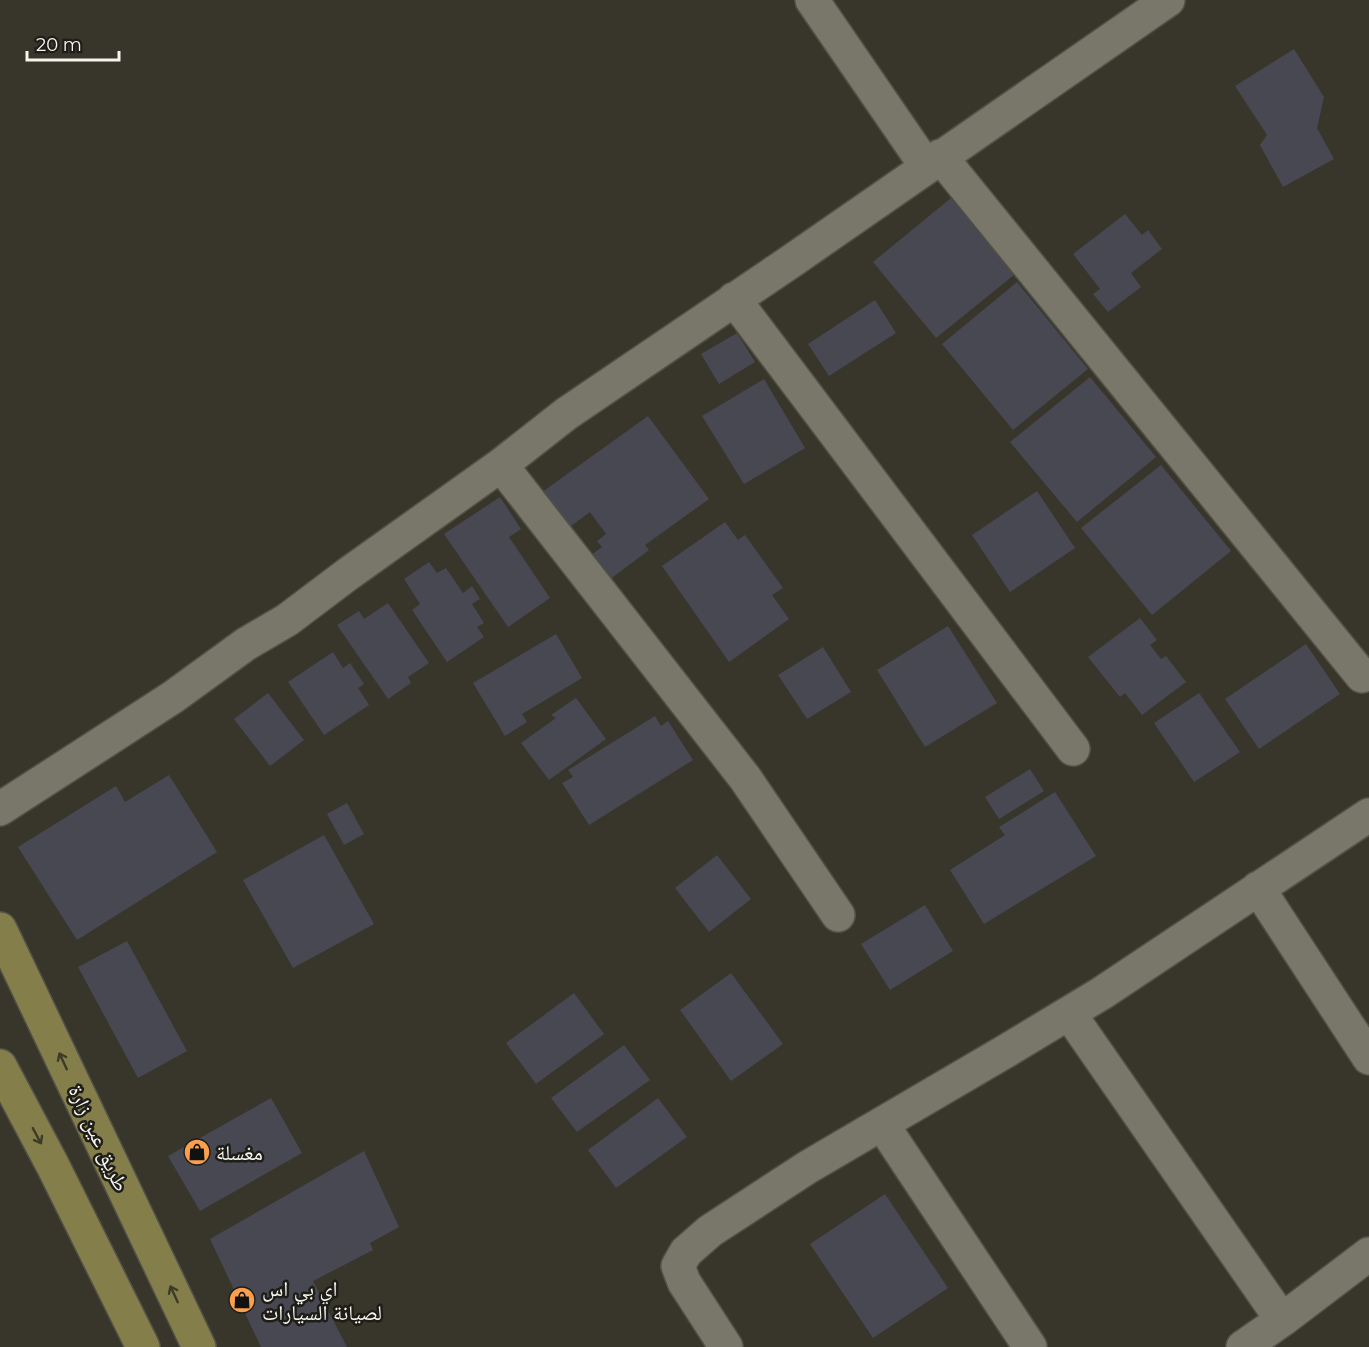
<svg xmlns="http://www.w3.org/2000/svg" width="1369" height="1347" viewBox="0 0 1369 1347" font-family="Montserrat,'Noto Naskh Arabic',sans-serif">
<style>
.building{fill:#484853}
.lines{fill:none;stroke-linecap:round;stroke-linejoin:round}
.minor-casing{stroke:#525147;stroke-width:36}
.primary-casing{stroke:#525147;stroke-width:36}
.minor{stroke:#79766a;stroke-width:33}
.primary{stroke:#847e4b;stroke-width:33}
.oneway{stroke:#3d3a27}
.labels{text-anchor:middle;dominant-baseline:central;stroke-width:5;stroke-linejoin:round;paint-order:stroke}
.street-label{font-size:21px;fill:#f5f4ed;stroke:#1e1d18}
.poi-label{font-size:21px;fill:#f5f4ed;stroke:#1e1d18;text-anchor:start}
</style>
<rect width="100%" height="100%" fill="#38352b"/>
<path class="building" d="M1294,49L1324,97L1317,128L1334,159L1283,187L1260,145L1267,135L1235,86Z
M951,198L1014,275L936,338L873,262Z
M1125,214L1142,235L1148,230L1162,249L1131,273L1141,287L1108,312L1093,294L1100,289L1073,254Z
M1017,282L1088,369L1013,430L942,344Z
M875,300L896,333L829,376L808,344Z
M737,333L755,362L719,384L701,354Z
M1090,377L1156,457L1077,522L1010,442Z
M764,379L805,448L744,484L702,416Z
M648,416L709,499L645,545L649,550L605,583L591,555L602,547L597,541L606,534L590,512L564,531L538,495Z
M1161,465L1231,551L1152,615L1081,528Z
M1037,491L1075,548L1010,592L972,535Z
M500,497L521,529L509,537L550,598L508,627L444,534Z
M725,522L738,540L745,535L783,588L772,595L789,619L729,662L662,566Z
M429,562L437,573L446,568L463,593L472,586L480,599L472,604L484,623L477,627L484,637L447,662L412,610L420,604L404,579Z
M388,603L429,663L408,677L411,683L388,699L337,625L359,611L364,619Z
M1140,618L1157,640L1150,645L1161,659L1166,656L1186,682L1142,715L1125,693L1120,697L1088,657Z
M948,626L997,703L925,747L877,670Z
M556,634L582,678L522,714L527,722L505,736L473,683Z
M1306,644L1340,694L1259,749L1225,699Z
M823,647L851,692L807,719L778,675Z
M333,652L343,668L350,663L364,684L358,688L369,705L324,735L288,682Z
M268,693L304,740L270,766L234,719Z
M1199,693L1240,752L1194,782L1154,723Z
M576,698L606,739L549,780L521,743L556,718L551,715Z
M655,716L661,726L668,721L693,760L589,825L562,783L573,777L568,770Z
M1030,769L1044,791L999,819L985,797Z
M169,775L217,852L77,940L18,847L116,786L125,802Z
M1055,792L1096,856L984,924L950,870L1005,835L999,827Z
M347,803L364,834L344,845L327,814Z
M324,835L374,924L293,968L243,880Z
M717,855L751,899L709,932L675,888Z
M925,905L953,951L890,990L861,944Z
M127,941L187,1051L138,1078L78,967Z
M731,973L783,1044L731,1081L680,1010Z
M574,993L604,1034L536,1084L506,1043Z
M624,1045L650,1080L577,1132L551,1098Z
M271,1098L302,1153L200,1211L168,1156Z
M658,1098L687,1137L616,1188L588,1150Z
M364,1151L399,1227L370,1243L373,1250L313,1281L347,1347H261L210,1239Z
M885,1194L948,1288L873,1338L810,1244Z"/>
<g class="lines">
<defs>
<path id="minor" d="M812,0L926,166
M940,156L1362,676
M734,299L1073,749
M501,465L745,778L838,915
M0,809L173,697L246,644L287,620L348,574L501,465L566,414L793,260L1168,0
M1258,888L1369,1058
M1069,1013L1282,1320
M882,1124L1030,1347
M726,1347L684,1282L678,1266L686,1252L710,1231L808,1167L1006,1051L1102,993L1369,815
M1243,1347L1282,1320L1369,1254"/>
<path id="primary" d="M0,929L199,1347
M0,1066L53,1166L143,1347"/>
</defs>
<use href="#minor" class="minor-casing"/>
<use href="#primary" class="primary-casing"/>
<use href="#minor" class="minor"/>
<use href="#primary" class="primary"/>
</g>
<defs><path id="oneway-shaft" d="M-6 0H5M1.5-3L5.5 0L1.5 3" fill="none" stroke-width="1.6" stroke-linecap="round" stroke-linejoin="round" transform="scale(1.5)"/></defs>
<g class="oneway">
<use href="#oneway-shaft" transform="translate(63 1061) rotate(-115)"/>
<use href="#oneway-shaft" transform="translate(37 1136) rotate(62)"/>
<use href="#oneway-shaft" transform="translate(174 1294) rotate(-115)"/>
</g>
<defs>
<symbol id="shop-disc" viewBox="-11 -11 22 22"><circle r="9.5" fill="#f99f4d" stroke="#1e1d18"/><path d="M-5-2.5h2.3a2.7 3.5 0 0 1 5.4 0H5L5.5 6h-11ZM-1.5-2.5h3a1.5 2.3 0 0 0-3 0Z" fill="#111"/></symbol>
</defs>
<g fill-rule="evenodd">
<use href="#shop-disc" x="182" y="1137" width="30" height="30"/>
<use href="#shop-disc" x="227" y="1285" width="30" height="30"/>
</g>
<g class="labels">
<g class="street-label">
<text transform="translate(99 1138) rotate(65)">طريق عين زارة</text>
</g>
<g class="poi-label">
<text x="216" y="1152">مغسلة</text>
<text x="262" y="1288">اي بي اس<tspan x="262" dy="24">لصيانة السيارات</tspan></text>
</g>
</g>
<path d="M27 51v9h92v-9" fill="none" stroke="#f5f4ed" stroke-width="3"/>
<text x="36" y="51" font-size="18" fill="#f5f4ed" stroke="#1e1d18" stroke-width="4.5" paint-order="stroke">20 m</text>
</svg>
